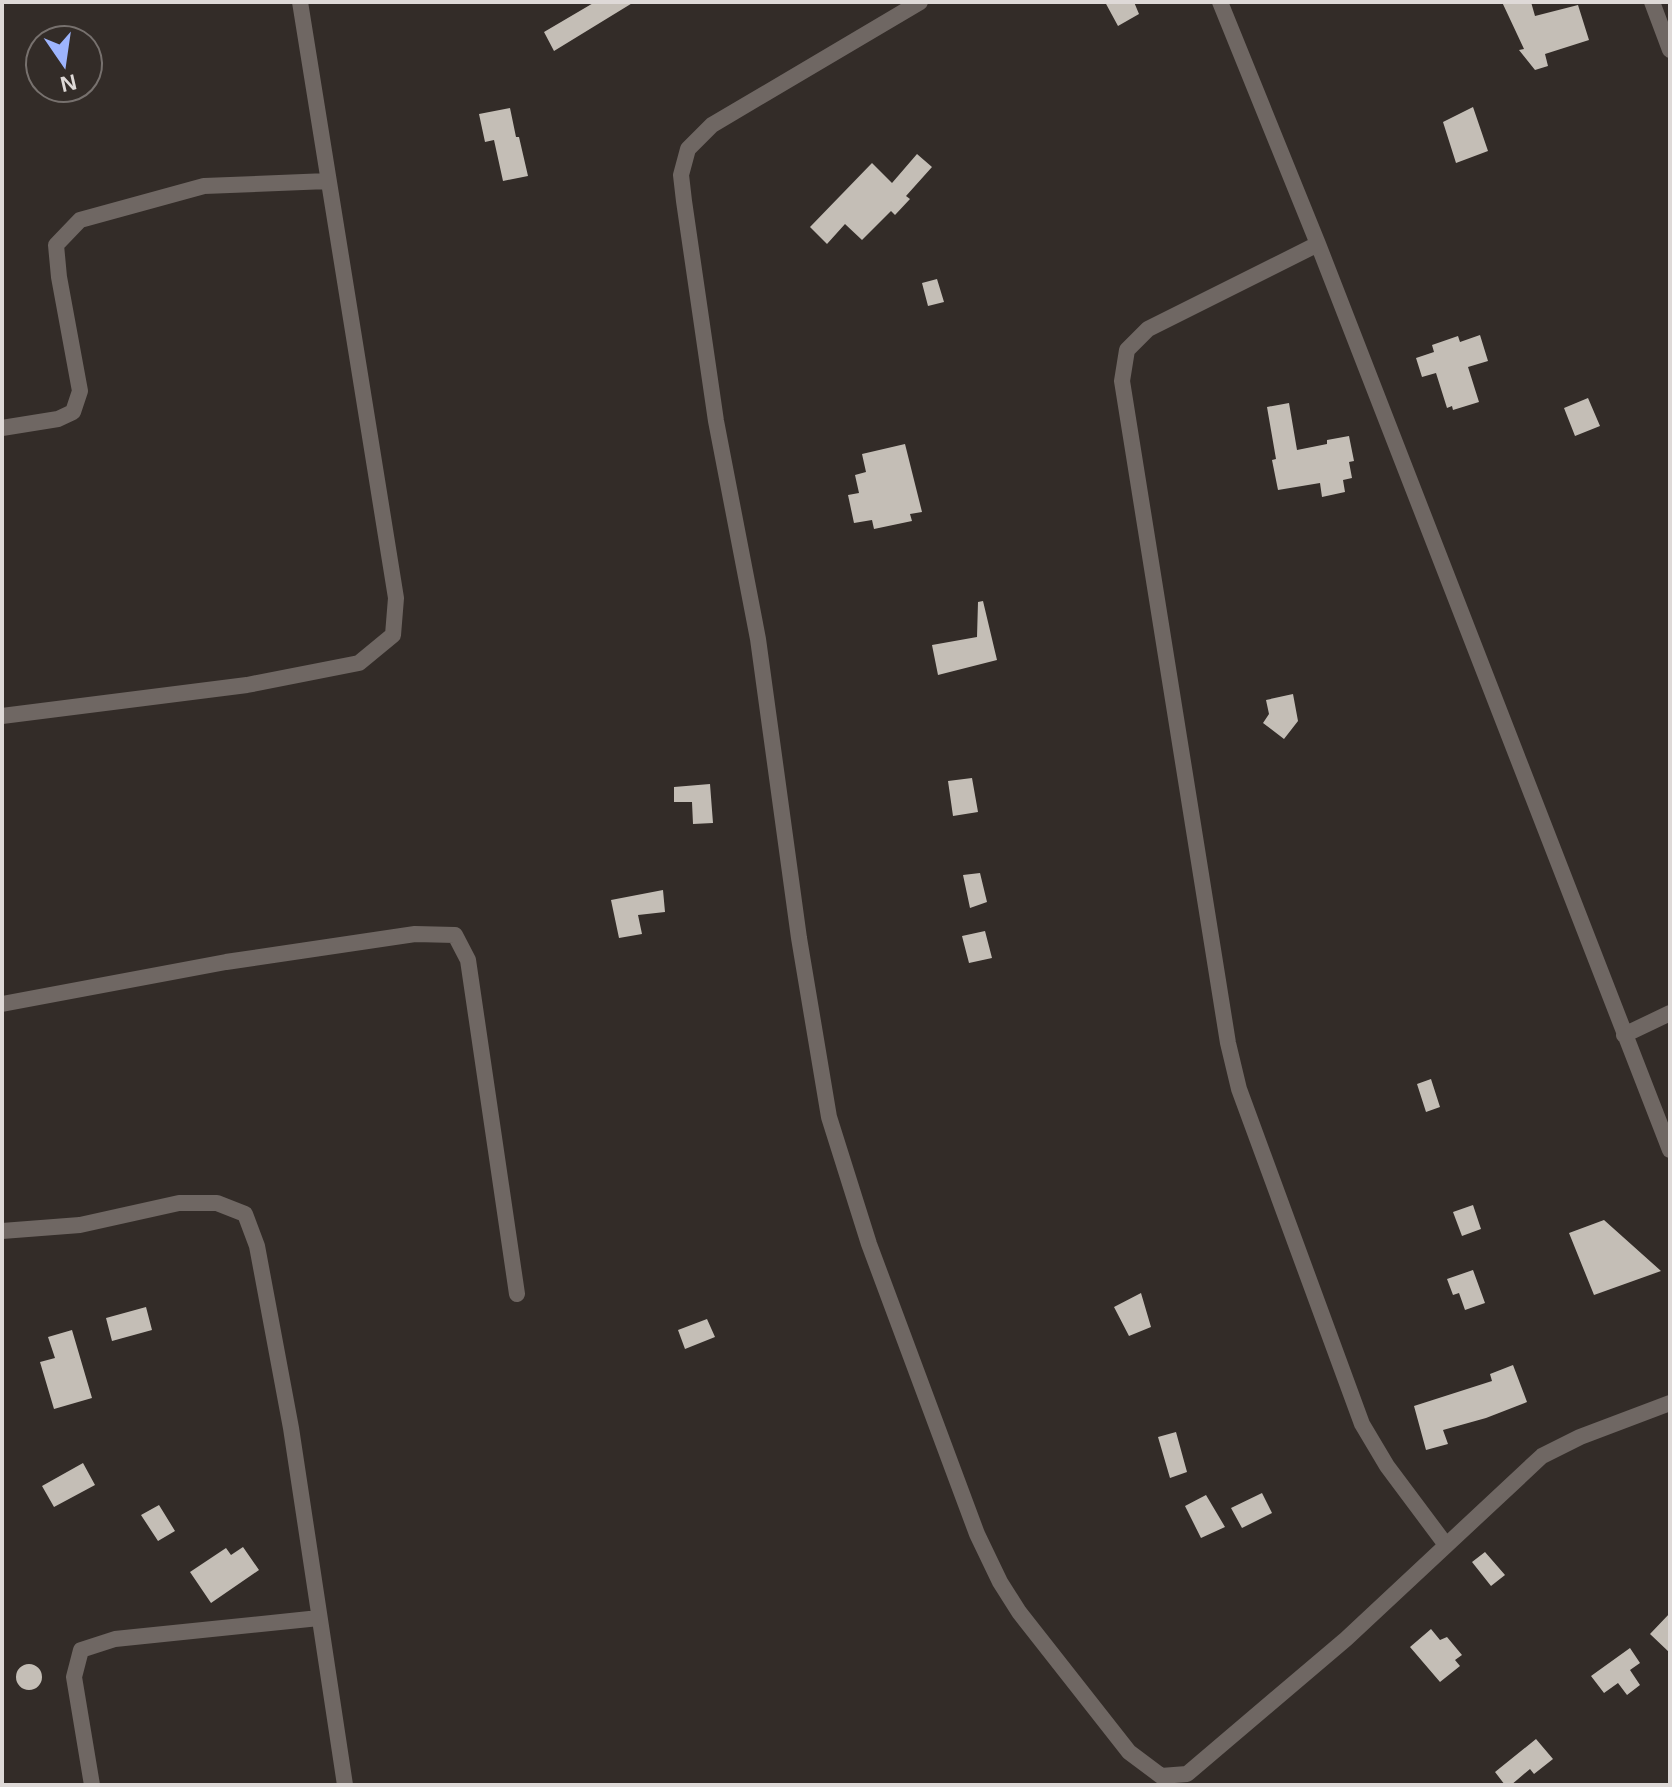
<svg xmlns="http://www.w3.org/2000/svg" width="1672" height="1787" viewBox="0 0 1672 1787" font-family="Helvetica,sans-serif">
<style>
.building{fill:#c4beb6}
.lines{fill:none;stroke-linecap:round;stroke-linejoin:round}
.minor{stroke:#6f6763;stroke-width:16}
</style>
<rect width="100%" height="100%" fill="#332c28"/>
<path class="building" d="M595,2H634L554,51L544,32Z
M1105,2H1134L1139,14L1118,26Z
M1502,2H1531L1535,16L1578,5L1589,40L1545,54L1548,66L1535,70L1519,50L1524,49Z
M1473,107L1488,151L1456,163L1443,122Z
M510,108L516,137H519L528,176L503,181L494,140L485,142L479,114Z
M917,154L932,167L906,196L910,199L895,215L891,211L862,240L845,224L827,244L810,227L872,163L892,183Z
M937,279L944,302L928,306L922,283Z
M1480,335L1488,361L1468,367L1479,402L1453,410L1452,406L1447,408L1436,373L1422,377L1416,358L1434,352L1432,345L1458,336L1460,342Z
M1588,398L1600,426L1575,436L1564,408Z
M1289,403L1297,450L1327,444V440L1349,436L1354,461L1349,462L1352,478L1343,480L1345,492L1322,497L1320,483L1278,490L1272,460L1276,459L1267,407Z
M905,444L922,512L910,514L912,521L874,529L872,520L854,523L848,495L859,493L855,475L866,472L862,454Z
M983,601L997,660L938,675L932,645L977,637L978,602Z
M1293,694L1298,721L1284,739L1263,723L1269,714L1266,700Z
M972,778L978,812L953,816L948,781Z
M710,784L713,823L693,824L692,802H674V787Z
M980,873L987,902L970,908L963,875Z
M663,890L665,912L638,915L642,934L619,938L611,900Z
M985,931L992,958L969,963L962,936Z
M1431,1079L1440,1107L1426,1112L1417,1084Z
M1473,1205L1481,1229L1462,1236L1453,1212Z
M1604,1220L1661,1271L1594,1295L1569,1233Z
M1473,1270L1485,1303L1465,1310L1459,1293L1453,1295L1447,1279Z
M1141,1293L1151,1327L1129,1336L1114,1307Z
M146,1307L152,1330L112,1341L106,1318Z
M707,1319L715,1337L685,1349L678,1330Z
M72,1330L92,1398L54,1409L40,1362L55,1358L48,1337Z
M1513,1365L1527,1402L1486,1418L1443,1430L1448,1444L1426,1450L1414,1406L1492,1381L1490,1374Z
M1176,1432L1187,1472L1170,1478L1158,1437Z
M83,1463L95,1485L54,1507L42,1486Z
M1262,1493L1272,1513L1242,1528L1231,1508Z
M1206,1495L1225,1527L1201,1538L1185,1506Z
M159,1505L175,1531L158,1541L141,1515Z
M243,1547L259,1570L211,1603L190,1572L226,1548L231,1555Z
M1485,1552L1505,1575L1491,1586L1472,1562Z
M1670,1613V1653L1650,1634Z
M1431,1629L1440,1640L1447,1637L1462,1655L1455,1660L1460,1666L1440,1682L1410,1647Z
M1630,1648L1640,1663L1630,1670L1640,1685L1627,1695L1618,1683L1604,1693L1591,1676Z
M16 1677a13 13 0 1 1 26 0a13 13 0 1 1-26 0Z
M1536,1739L1553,1759L1534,1774L1530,1769L1511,1785H1505L1495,1772Z"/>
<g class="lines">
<path class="minor" d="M920,2L712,125L688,149L681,175L684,201L716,421L758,639L799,938L829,1117L869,1244L977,1534L1000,1582L1019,1612L1129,1752L1161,1776L1187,1774L1346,1639L1542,1456L1580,1437L1670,1403
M1220,2L1318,244L1670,1150
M1652,2L1670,50
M1318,244L1148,329L1127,350L1122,381L1228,1043L1239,1089L1362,1424L1387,1466L1446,1545
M2,428L58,419L73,412L80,391L59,277L56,245L80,220L204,186L328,181
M2,716L247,685L359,663L393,635L396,598L300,2
M2,1004L226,962L415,934L455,935L468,960L517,1294
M1624,1035L1670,1013
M2,1231L80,1225L179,1203H217L245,1214L257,1246L291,1428L345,1785
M92,1785L74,1677L81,1650L115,1639L319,1618"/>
</g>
<rect width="1672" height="1787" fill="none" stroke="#ded9d7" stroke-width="8"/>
<g transform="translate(64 64) rotate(167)"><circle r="38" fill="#332c28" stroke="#77716e" stroke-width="2"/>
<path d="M0-6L14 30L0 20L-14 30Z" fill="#9db4fd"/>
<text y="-12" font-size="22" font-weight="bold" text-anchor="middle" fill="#ded9d7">N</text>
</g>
</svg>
